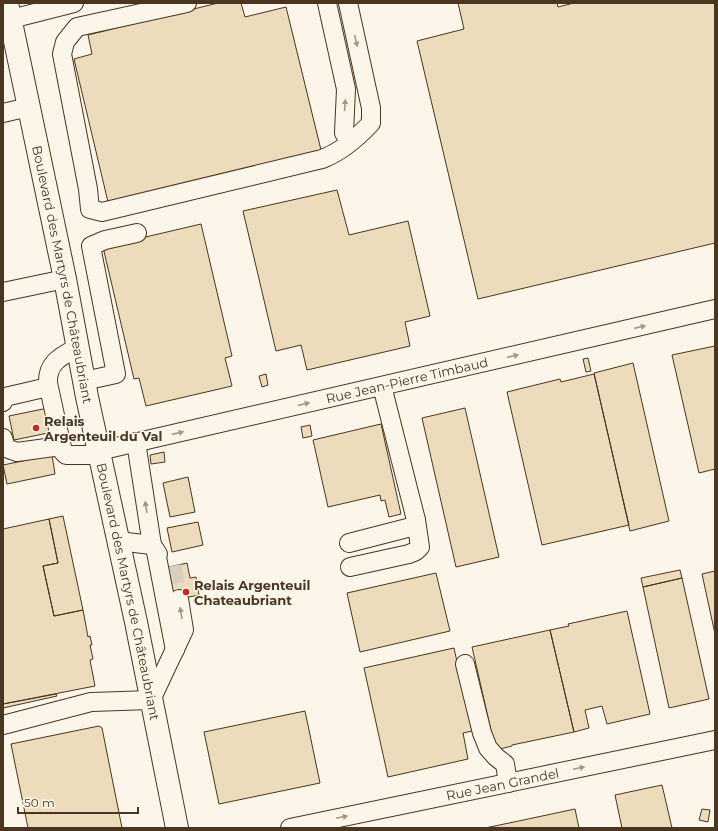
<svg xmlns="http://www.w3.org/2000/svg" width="718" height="831" viewBox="0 0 718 831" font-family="Montserrat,sans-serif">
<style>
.building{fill:#ecdcbc;stroke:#4a3520}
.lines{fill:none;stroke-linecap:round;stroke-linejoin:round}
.minor-tunnel{stroke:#d8cfc1;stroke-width:18;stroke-dasharray:18 9;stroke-linecap:butt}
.minor-casing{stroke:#4a3520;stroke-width:20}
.major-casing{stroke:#4a3520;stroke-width:24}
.minor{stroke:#fbf6e9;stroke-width:18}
.major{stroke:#fbf6e9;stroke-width:22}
.oneway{fill:#a29684}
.poi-dot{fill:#c62828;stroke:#fbf6e9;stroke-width:1.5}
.labels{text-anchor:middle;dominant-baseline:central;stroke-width:3;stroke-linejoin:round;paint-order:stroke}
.street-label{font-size:13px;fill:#4a3520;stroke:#fbf6e9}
.poi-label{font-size:13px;font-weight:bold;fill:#4a3520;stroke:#fbf6e9;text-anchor:start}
</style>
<rect width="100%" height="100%" fill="#fbf6e9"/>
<path class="building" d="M218,3H241L245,17L286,7L321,150L108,202L74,59L92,54L88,35Z
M458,3H557L558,7L574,3H715V243L478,299L417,41L464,29Z
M337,190L349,235L408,221L430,316L405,322L410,346L307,370L301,345L276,351L243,211Z
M201,224L232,356L225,358L232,386L146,406L139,378L134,379L103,247Z
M715,346V469L699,473L672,355Z
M588,358L591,371L586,372L583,359Z
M633,363L669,521L630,531L594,373Z
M266,374L268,385L262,387L259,376Z
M594,374L629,525L542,545L507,392L560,379L561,382Z
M48,408L53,432L14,440L9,416Z
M465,408L499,557L456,567L422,418Z
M381,424L401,514L389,517L385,500L381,501L380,495L328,507L313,440Z
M310,425L312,436L303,438L301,427Z
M164,452L165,462L151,464L150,455Z
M52,455L55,474L7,484L3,465Z
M188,477L195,512L170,517L163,483Z
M63,516L83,610L54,616L43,566L58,563L49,519Z
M49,519L58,563L43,566L54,616L83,610L88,637L90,636L92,645H90L93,659L90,660L95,686L3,704V529Z
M198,522L203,545L172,552L167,528Z
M187,563L190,578L196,577L199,595L170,601L167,583L171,582L169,567Z
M680,570L682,578L643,587L641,578Z
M715,571V634L702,574Z
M436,573L450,631L360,652L347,593Z
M682,578L709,699L669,708L643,587Z
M627,611L650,714L607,724L602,706L585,710L589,728L574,732L550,630L569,626L568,624Z
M550,630L574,732L512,745V746L500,749V748H495L472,647Z
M454,648L472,731L463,733L468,759L388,777L364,668Z
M56,694L57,696L3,708V704Z
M305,711L320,783L219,804L204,732Z
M99,726L102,728L122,828H28L11,744Z
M662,785L672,828H622L615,795Z
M575,809L579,828H485L514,822Z
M702,809L710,810L708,822L699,820Z"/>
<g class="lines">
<path class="minor-tunnel" d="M172,566L179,599"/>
<defs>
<g id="minor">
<path d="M187,3L77,27L65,42L62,54L88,189L90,209L102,212L322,159C341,152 357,138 371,123V108L348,3"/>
<path d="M327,3L346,89L344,133L350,142"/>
<path d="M11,19L74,3"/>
<path d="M3,113L29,107"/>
<path d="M3,292L65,279"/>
<path d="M78,347C62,356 47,362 48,383L63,452L66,455H99"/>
<path d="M84,381L116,374L91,246L105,240L137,233"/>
<path d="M3,402L5,397L48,387"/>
<path d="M3,438L6,448L17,452L61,446"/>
<path d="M136,442L152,545"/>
<path id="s1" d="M99,451L715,309"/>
<path d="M118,541L152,545L158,554"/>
<path d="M349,543L415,526L416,520L382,386"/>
<path d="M156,552L175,650"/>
<path d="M350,567L409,554L416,551L420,547L416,520"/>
<path d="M465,664L482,733L488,748L496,757L505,764L508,783"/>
<path d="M3,725L91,702L151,700L184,630L179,599"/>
<path id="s2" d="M290,828L715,740"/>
</g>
<g id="major">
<path id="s3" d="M7,3L65,279L87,397L136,622L177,828"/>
</g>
</defs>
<use href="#minor" class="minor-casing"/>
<use href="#major" class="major-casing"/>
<use href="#minor" class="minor"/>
<use href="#major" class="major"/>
</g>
<defs><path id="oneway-solid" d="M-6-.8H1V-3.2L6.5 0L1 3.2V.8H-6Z"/></defs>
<g class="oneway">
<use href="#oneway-solid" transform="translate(356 41) rotate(77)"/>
<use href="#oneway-solid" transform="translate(345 105) rotate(-85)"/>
<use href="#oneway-solid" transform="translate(640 327) rotate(-13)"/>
<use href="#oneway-solid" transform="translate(513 356) rotate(-13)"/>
<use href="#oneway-solid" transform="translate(304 404) rotate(-13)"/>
<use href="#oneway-solid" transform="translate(178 433) rotate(-13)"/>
<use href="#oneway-solid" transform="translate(146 507) rotate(-99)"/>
<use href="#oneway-solid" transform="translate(181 613) rotate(-100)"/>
<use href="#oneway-solid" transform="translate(579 768) rotate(-12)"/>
<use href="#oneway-solid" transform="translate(342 817) rotate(-12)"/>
</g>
<g class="poi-dot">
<circle cx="36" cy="428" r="4"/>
<circle cx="186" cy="592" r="4"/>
</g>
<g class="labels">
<g class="street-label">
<text stroke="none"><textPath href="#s3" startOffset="277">Boulevard des Martyrs de Châteaubriant</textPath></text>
<text stroke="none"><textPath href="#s1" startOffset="316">Rue Jean-Pierre Timbaud</textPath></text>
<text stroke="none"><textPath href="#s3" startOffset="601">Boulevard des Martyrs de Châteaubriant</textPath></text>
<text stroke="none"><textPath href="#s2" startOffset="217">Rue Jean Grandel</textPath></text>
</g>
<g class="poi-label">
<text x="44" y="421">Relais<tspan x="44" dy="15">Argenteuil du Val</tspan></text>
<text x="194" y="585">Relais Argenteuil<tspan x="194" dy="15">Chateaubriant</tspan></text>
</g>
</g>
<rect width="718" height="831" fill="none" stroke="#4a3520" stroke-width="8"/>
<path d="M18 807v6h120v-6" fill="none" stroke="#4a3520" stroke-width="2"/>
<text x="24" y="807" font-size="12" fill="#4a3520" stroke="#fbf6e9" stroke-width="3" paint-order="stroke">50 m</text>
</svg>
